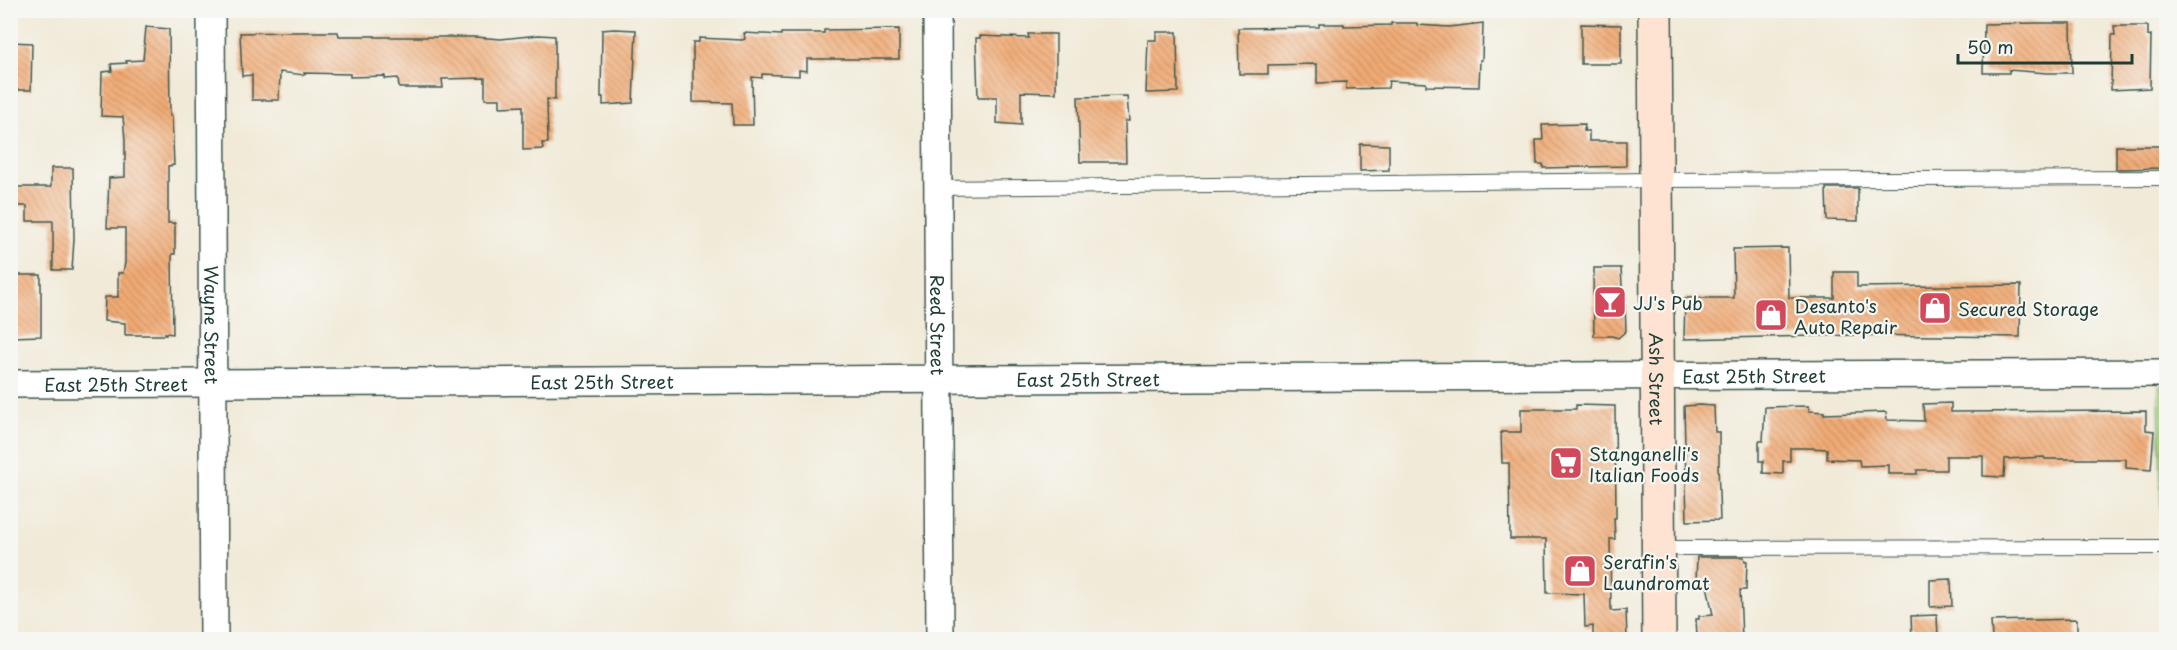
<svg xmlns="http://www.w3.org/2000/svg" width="2177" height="650" viewBox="0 0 2177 650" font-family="'Playpen Sans',sans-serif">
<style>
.grass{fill:#acd682;stroke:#668a5b;stroke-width:1.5}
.building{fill:url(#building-back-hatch)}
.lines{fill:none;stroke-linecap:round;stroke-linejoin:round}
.lane-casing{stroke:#3e574d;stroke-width:16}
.street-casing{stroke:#3e574d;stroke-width:30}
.secondary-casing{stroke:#3e574d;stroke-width:36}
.lane{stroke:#fff;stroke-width:14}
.street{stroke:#fff;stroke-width:27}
.secondary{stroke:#fee3d2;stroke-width:33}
.labels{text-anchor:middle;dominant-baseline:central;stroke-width:4.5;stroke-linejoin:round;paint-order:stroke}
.poi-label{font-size:18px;fill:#1f3d34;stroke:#f6f6f2;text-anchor:start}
.street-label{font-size:18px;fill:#1f3d34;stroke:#f6f6f2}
</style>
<defs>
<pattern id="building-back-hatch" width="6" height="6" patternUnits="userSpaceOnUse" patternTransform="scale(1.5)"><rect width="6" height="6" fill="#f2ab75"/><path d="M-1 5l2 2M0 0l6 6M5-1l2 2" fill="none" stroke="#c38c61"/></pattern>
</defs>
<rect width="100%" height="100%" fill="#f6f6f2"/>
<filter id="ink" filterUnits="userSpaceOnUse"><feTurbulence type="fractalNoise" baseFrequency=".0167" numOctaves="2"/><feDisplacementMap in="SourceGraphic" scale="12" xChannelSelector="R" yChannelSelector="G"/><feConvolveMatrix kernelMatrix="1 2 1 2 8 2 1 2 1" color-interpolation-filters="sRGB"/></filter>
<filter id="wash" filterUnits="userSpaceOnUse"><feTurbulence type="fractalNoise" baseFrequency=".008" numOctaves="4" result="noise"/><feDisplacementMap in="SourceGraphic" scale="24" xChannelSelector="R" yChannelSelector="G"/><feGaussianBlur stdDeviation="1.35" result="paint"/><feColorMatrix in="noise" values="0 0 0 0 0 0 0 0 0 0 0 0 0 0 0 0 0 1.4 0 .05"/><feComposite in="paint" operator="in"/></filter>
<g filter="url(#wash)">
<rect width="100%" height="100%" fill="#f1ead8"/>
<path class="grass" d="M2159,386H2166V537H2162Z"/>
<g id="blocks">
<path class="building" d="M1391,23H1417V25L1449,27L1483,23L1482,60H1480L1479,87L1426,86V83L1389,81L1388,88L1346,89V82L1317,83V64L1268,65V74H1239L1238,28L1319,27V24H1344V26L1391,25Z
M2039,23H2071L2072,73H2047L2009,70V73H1983L1984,24Z
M1581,24L1621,25V64H1581Z
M2114,26H2148V36L2151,35L2150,88L2111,90L2112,35H2115Z
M146,27L169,29L170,116H172L174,165L168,166V223H175V254H172L173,334L165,333L166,335H125V323L104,321L105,297H118V273H123L125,263V228H107L109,178L125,177V140L123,117L101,116L102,72L112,71L111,64L127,63L126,61L143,60Z
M614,29L636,30L633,103L603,105V97H601L602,30Z
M899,29V59H807V71L799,70V76L762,74V78L752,77L753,125H733L732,103L693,102V42H699V38L742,40L745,39L744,33L781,35V33H824V30Z
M295,32H338L339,36H375V37H474L501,39L539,35L555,36V100L547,99L548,143H542L543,149L523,150V106L500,107V99H485V78L442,79L443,88H399L398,78L385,79V76L350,77V74L304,73V75L280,72L279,100H252V75L242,76L240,33Z
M1156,32H1177L1178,92L1146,93L1148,40H1156Z
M1028,34H1056V93L1021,92V125L997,123V97H978L976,38H980V36L1029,38Z
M10,42L32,43L31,90H10Z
M1127,96L1129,121H1125L1126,162H1080L1078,97Z
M1585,124L1584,131H1589V141H1626V166L1543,168V164H1537L1536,140H1543L1542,125Z
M1360,144L1389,145V170L1360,171Z
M2116,146H2166V168L2116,169Z
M51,168H73L74,239L72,270H53V221H27V206H10V187H51Z
M1826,188H1858V221L1827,220Z
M1788,248L1789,298H1834V272H1857V287L2021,285L2020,337L1857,335L1684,339L1685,298H1734L1733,249Z
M1594,268H1621L1623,303H1625L1626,331L1618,338L1612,336H1594L1593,276H1594Z
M11,275H41V336L12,337Z
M1951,403V412L2146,411V430L2154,431L2151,470L2126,468V459H2045L2044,457L2005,459L2004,477L1983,476V456H1946V470H1917V474H1888V465L1860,466L1859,460L1827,459V449L1809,448H1790V461H1783V474L1763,473V461H1759V441H1763L1765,407L1809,406V411L1824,412V414L1886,412L1887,420L1924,421L1923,404Z
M1576,405L1615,406L1616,518H1614L1615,539H1610L1611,611L1626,610L1627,639H1593V626L1585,627L1584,594L1547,593L1546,539H1510L1509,463H1502L1501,432H1521V409H1576Z
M1699,405L1714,406L1715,432H1719V465H1718L1720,520L1687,521L1684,406Z
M1697,557H1744L1745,561H1747L1746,590H1740L1742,639H1712V636H1697L1696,619H1699V616L1713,615L1706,580L1696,581Z
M1951,579L1952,606L1930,607V580Z
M1937,615L1938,639H1912L1911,616Z
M2077,619V639H1992L1991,621Z"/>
</g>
</g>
<g filter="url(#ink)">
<use href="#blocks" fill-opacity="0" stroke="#3e574d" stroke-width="1.5"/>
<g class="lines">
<defs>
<path id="lane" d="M938,188L1656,180L2166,178
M1659,548L2166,547"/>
<g id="street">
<path id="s1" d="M211,10L214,640"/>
<path id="s2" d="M937,10L940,640"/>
<path id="s3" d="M10,384L2166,373"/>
</g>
<g id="secondary">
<path id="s4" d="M1655,10L1659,640"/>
</g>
</defs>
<use href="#lane" class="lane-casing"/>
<use href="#street" class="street-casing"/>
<use href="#secondary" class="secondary-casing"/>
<use href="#lane" class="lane"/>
<use href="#street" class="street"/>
<use href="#secondary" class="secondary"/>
</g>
</g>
<defs>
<symbol id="bar-square" viewBox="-11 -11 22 22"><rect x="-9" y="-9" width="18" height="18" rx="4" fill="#d1495b" stroke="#f6f6f2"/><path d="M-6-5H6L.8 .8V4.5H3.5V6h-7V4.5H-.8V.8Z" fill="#fff"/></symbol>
<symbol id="shop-square" viewBox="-11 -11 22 22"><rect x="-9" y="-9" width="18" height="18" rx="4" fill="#d1495b" stroke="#f6f6f2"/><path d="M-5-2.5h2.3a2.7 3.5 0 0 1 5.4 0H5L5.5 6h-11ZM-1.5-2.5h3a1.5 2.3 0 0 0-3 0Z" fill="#fff"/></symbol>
<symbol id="supermarket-square" viewBox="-11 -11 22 22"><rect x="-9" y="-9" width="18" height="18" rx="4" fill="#d1495b" stroke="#f6f6f2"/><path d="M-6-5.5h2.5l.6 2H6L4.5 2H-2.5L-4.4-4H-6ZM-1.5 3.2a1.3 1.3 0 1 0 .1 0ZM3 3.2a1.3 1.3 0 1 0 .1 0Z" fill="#fff"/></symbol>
</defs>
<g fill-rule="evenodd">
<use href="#bar-square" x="1591" y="283" width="38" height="38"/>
<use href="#shop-square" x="1916" y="289" width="38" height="38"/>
<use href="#shop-square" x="1752" y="296" width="38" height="38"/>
<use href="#supermarket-square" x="1547" y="444" width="38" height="38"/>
<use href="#shop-square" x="1561" y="552" width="38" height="38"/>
</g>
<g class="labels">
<g class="poi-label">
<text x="1633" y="302">JJ's Pub</text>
<text x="1794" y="305">Desanto's<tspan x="1794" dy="21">Auto Repair</tspan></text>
<text x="1958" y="308">Secured Storage</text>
<text x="1589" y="453">Stanganelli's<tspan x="1589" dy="21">Italian Foods</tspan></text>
<text x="1603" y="561">Serafin's<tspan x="1603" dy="21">Laundromat</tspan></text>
</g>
<g class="street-label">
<text stroke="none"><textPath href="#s1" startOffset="315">Wayne Street</textPath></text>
<text stroke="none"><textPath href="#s2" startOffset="315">Reed Street</textPath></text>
<text stroke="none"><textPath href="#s3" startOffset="1744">East 25th Street</textPath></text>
<text stroke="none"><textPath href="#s3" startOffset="1078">East 25th Street</textPath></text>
<text stroke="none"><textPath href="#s4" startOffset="369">Ash Street</textPath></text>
<text stroke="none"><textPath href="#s3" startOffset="592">East 25th Street</textPath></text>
<text stroke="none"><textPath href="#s3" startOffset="106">East 25th Street</textPath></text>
</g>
</g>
<rect width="2177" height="650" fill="none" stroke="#f6f6f2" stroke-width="36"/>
<path d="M1958 54v9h174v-9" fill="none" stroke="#1f3d34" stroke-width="3"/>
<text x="1967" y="54" font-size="18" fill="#1f3d34" stroke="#f6f6f2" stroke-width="4.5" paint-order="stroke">50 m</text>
</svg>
